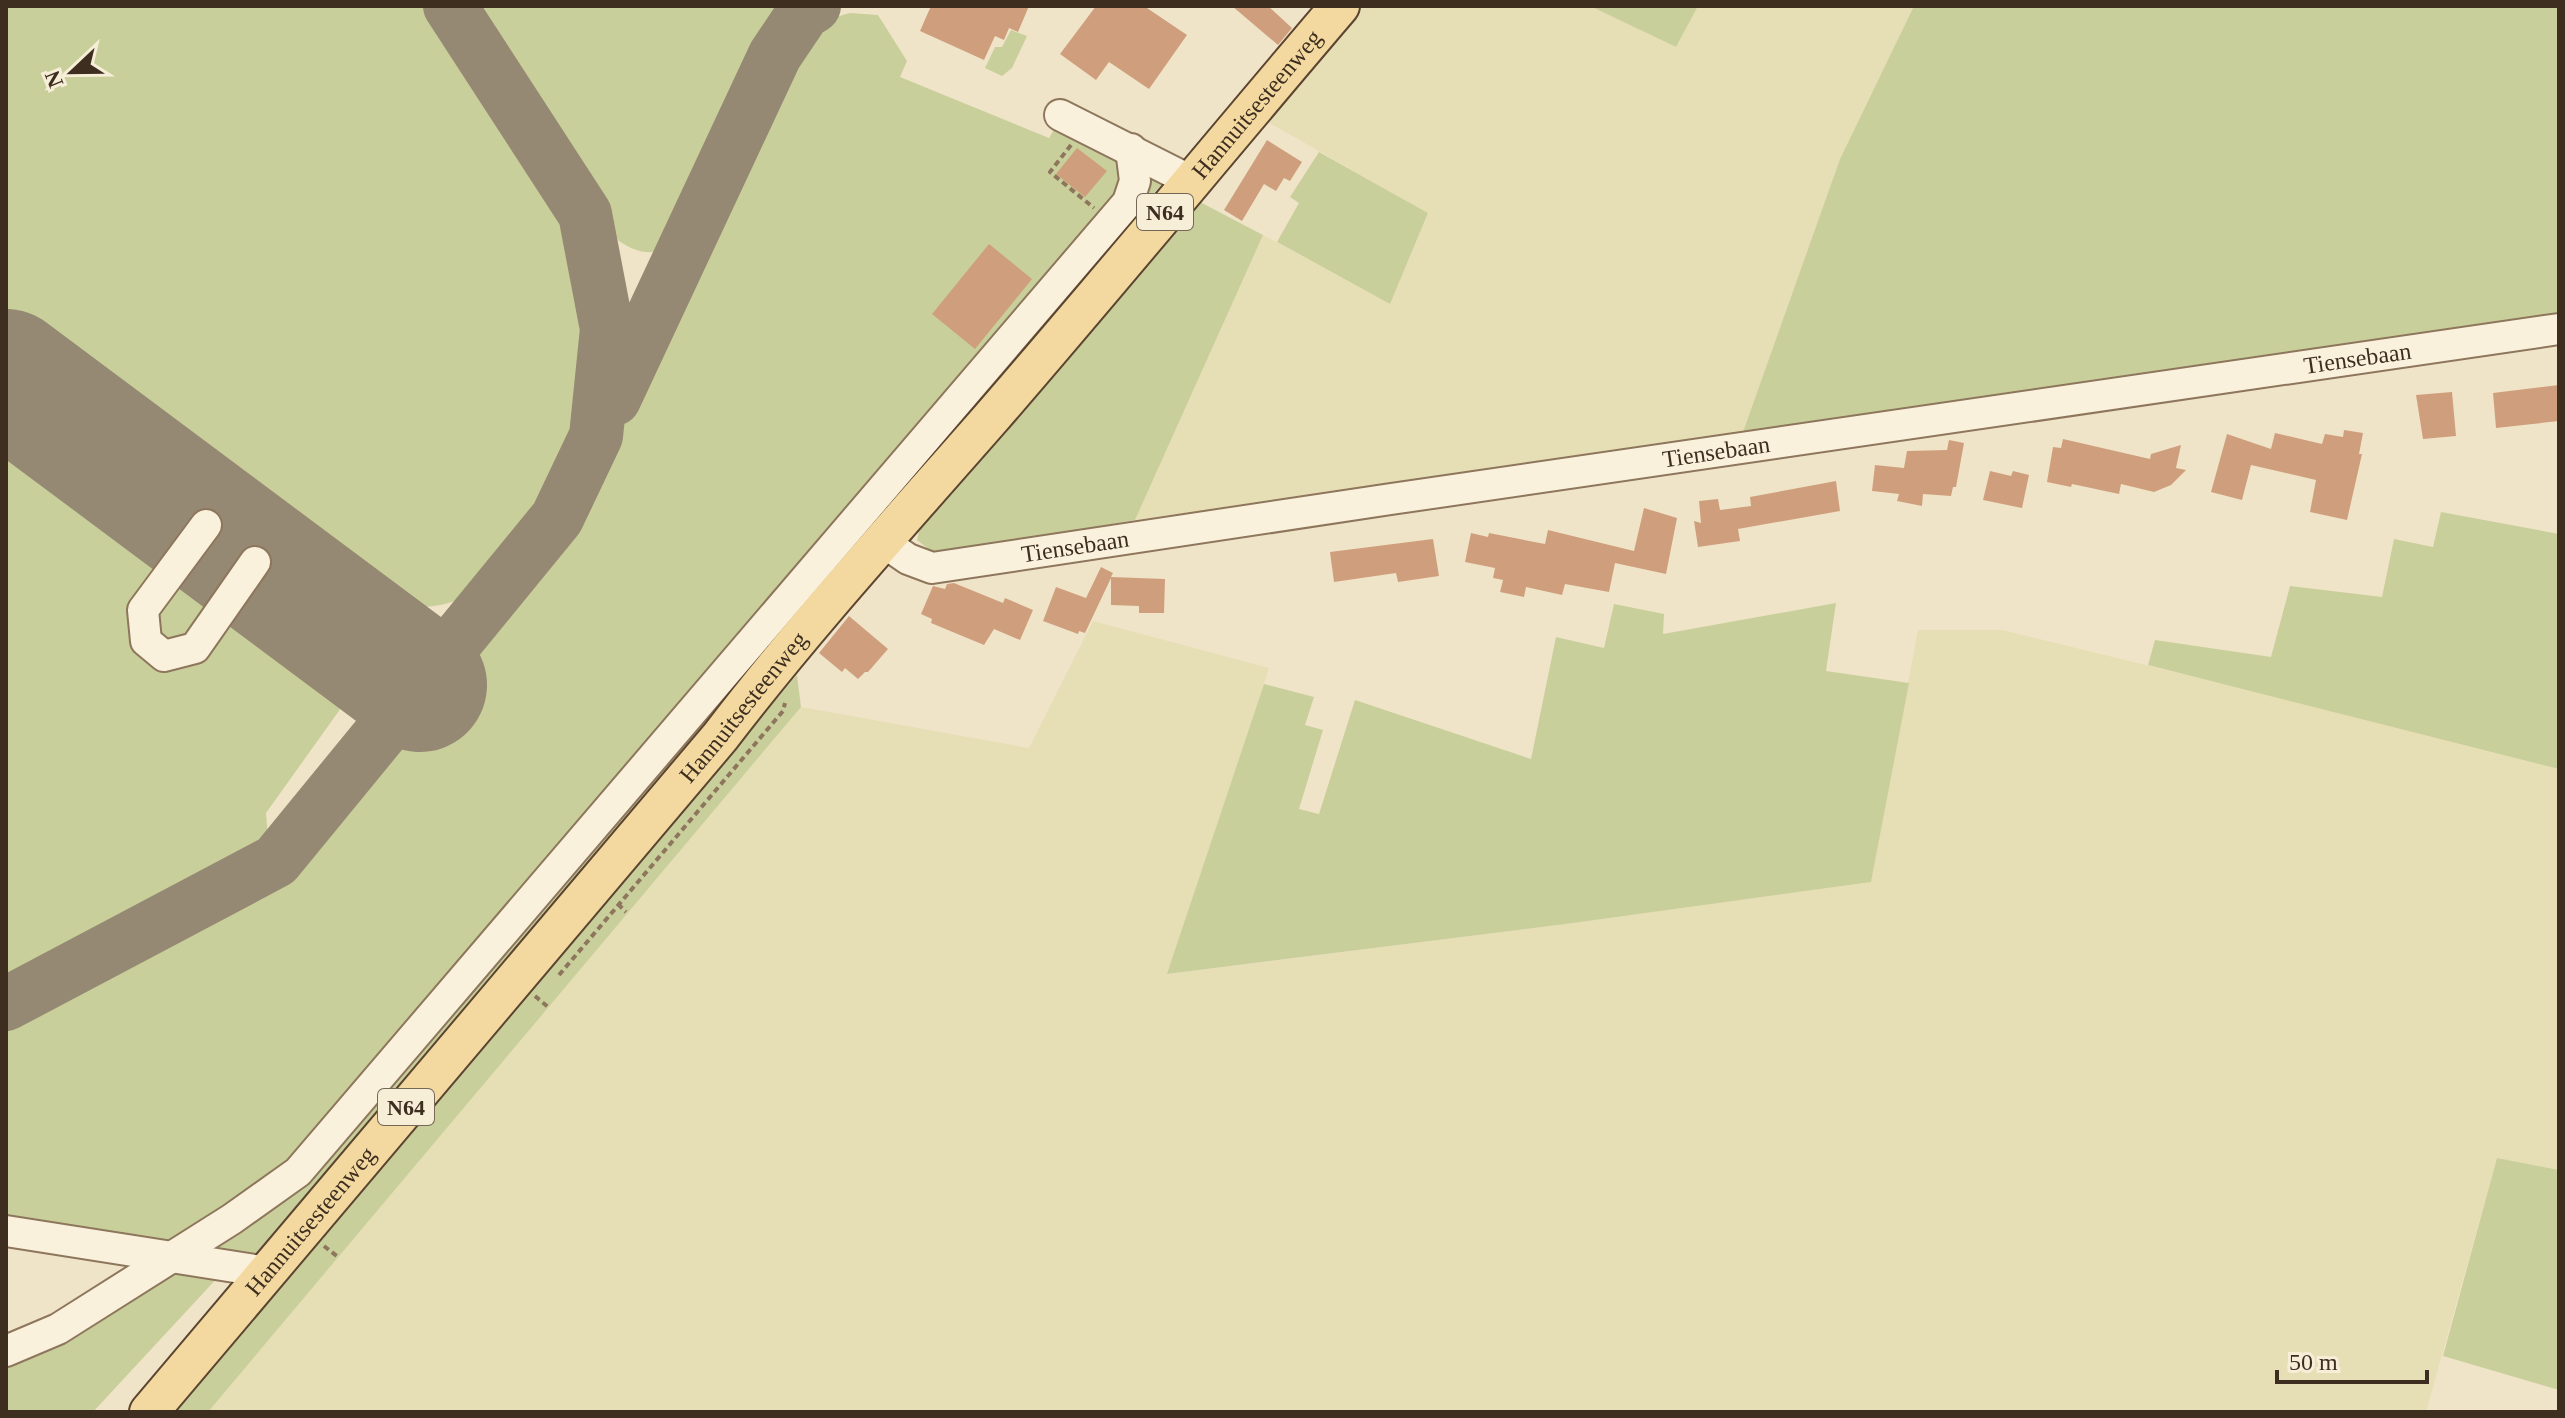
<svg xmlns="http://www.w3.org/2000/svg" width="2565" height="1418" viewBox="0 0 2565 1418" font-family="'Times New Roman',serif">
<style>
.farmland{fill:#e6deb5}
.green{fill:#c9cf9b}
.lines{fill:none;stroke-linecap:round;stroke-linejoin:round}
.taxiway{stroke:#968974;stroke-width:54}
.runway{stroke:#968974;stroke-width:134}
.building{fill:#cf9f7d}
.minor-casing{stroke:#8d765c;stroke-width:34}
.major-casing{stroke:#5b4430;stroke-width:42}
.path{stroke:#8d765c;stroke-width:4;stroke-dasharray:6 4;stroke-linecap:butt}
.minor{stroke:#faf1dc;stroke-width:30}
.major{stroke:#f3d9a0;stroke-width:38}
.labels{text-anchor:middle;dominant-baseline:central;stroke-width:6;stroke-linejoin:round;paint-order:stroke}
.shield{fill:#f7eed8;stroke:#756857;stroke-width:2}
.shield-label{font-size:22px;font-weight:bold;fill:#3d2e20}
.street-label{font-size:24px;fill:#3d2e20;stroke:#f7eed8}
</style>
<rect width="100%" height="100%" fill="#f0e4c8"/>
<path class="farmland" d="M1363,6H1590L1676,47L1698,6H1914L1840,159L1743,432L1507,469L1135,520L1263,235L1390,304L1428,213L1266,121Z
M1093,621L1269,668L1168,974L1573,923L1871,882L1918,630H2002L2392,725L2559,769V1170L2497,1158L2426,1412H208L801,707L1029,748Z"/>
<path class="green" d="M6,6H436L567,207C588,280 593,362 575,437C566,473 545,504 523,533C511,548 500,567 486,581C460,608 417,613 383,600C374,596 366,588 358,583L6,318Z
M466,6H789L777,25L682,233C665,257 642,257 619,241Z
M1590,6H1698L1676,47Z
M1914,6H2559V316L1743,432L1840,159Z
M850,13L878,15L907,61L900,77L1049,138L1057,125L1107,152L1121,163L1126,190L293,1169L181,1243L6,1221V1021L272,877C299,861 319,842 340,819L566,518L630,401L783,66C802,41 819,20 850,13Z
M1011,30L1027,36L1012,68L1002,76L985,68L995,47H1002Z
M1319,152L1428,213L1390,304L1277,242L1299,203L1290,197Z
M1145,168L1166,179L255,1257L212,1249L277,1195Z
M1198,201L1263,235L1135,520L936,555L917,540L920,525Z
M6,438L311,666L326,680L341,708L266,813L269,850L6,994Z
M2441,512L2559,534V769L2148,665L2155,640L2271,657L2290,586L2382,597L2394,539L2433,547Z
M1836,603L1826,671L1909,683L1871,882L1573,923L1167,974L1264,684L1314,697L1305,725L1323,730L1299,809L1319,814L1355,700L1531,759L1556,637L1604,648L1614,604L1664,614L1663,634Z
M797,675L801,707L208,1412H164Z
M2497,1158L2559,1170V1390L2443,1356Z
M175,1272L220,1275L93,1412H6V1362Z"/>
<g class="lines">
<path class="taxiway" d="M614,399L775,55L804,12L814,6
M6,1004L276,861L557,518L596,436L607,329L585,214L450,6"/>
<path class="runway" d="M6,376L420,685"/>
</g>
<path class="building" d="M931,6H1029L1018,32L1009,28L1004,40L995,36L984,60L920,31Z
M1096,6H1144L1187,35L1149,89L1109,62L1096,80L1060,54Z
M1232,6H1268L1292,28L1278,45Z
M1267,140L1302,162L1290,181L1284,178L1276,191L1264,184L1242,221L1224,210Z
M1077,148L1107,171L1085,197L1056,174Z
M989,244L1032,279L975,349L932,314Z
M2559,385V421L2496,428L2493,393Z
M2452,392L2456,436L2423,439L2416,395Z
M2344,430L2363,433L2359,454H2362L2347,520L2310,512L2316,480L2251,465L2242,500L2211,492L2227,434L2271,449L2275,433L2322,444L2325,434L2343,437Z
M2063,439L2150,459L2151,454L2181,445L2176,468L2186,470L2171,485L2154,492L2121,484L2119,494L2072,484L2071,487L2047,482L2053,447L2061,448Z
M1949,440L1964,443L1956,487H1953L1951,496L1923,494L1922,506L1897,501L1899,494L1872,491L1875,465L1904,468L1907,451L1947,450Z
M1990,471L2011,476L2013,471L2029,475L2022,508L1983,500Z
M1836,481L1840,511L1738,529L1740,541L1698,547L1694,521L1701,523L1699,501L1718,499L1720,510L1751,506L1750,497Z
M1644,508L1677,518L1666,574L1615,563L1609,592L1565,584L1562,595L1526,587L1524,597L1500,592L1503,580L1493,578L1495,568L1465,562L1471,533L1488,537L1489,533L1545,544L1548,530L1634,551Z
M1433,539L1439,576L1398,582L1396,573L1334,582L1330,552Z
M1101,567L1113,573L1111,577L1165,579L1164,613H1139V606L1111,605V578L1085,633L1079,631L1078,634L1043,621L1056,587L1086,598Z
M954,583L1003,603L1005,598L1033,610L1020,640L994,629L984,645L931,623L932,619L921,614L933,586L945,589L947,584Z
M849,616L888,649L868,672H865L858,679L845,668L842,672L819,653Z"/>
<g class="lines">
<defs>
<g id="minor">
<path d="M1060,115L1191,181"/>
<path d="M206,525L143,610L146,641L164,656L195,648L255,562"/>
<path id="s1" d="M882,541L908,559L932,568L1391,499L2559,329"/>
<path d="M6,1231L267,1272"/>
<path d="M6,1351L58,1329L232,1219L298,1172L1128,202L1135,181L1131,149"/>
</g>
<g id="major">
<path id="s2" d="M149,1412L720,737C805,626 899,523 991,418C1109,282 1223,143 1340,6"/>
</g>
</defs>
<use href="#minor" class="minor-casing"/>
<use href="#major" class="major-casing"/>
<path class="path" d="M1071,145L1050,172L1094,208
M618,904L626,912
M559,975L783,711L785,703
M535,996L548,1007
M324,1246L338,1257"/>
<use href="#minor" class="minor"/>
<use href="#major" class="major"/>
</g>
<g class="labels">
<g class="shield">
<rect x="1137" y="194" width="56" height="36" rx="6"/>
<rect x="378" y="1089" width="56" height="36" rx="6"/>
</g>
<g class="shield-label">
<text x="1165" y="212">N64</text>
<text x="406" y="1107">N64</text>
</g>
<g class="street-label">
<text stroke="none"><textPath href="#s2" startOffset="1714">Hannuitsesteenweg</textPath></text>
<text stroke="none"><textPath href="#s1" startOffset="1498">Tiensebaan</textPath></text>
<text stroke="none"><textPath href="#s1" startOffset="850">Tiensebaan</textPath></text>
<text stroke="none"><textPath href="#s1" startOffset="202">Tiensebaan</textPath></text>
<text stroke="none"><textPath href="#s2" startOffset="922">Hannuitsesteenweg</textPath></text>
<text stroke="none"><textPath href="#s2" startOffset="250">Hannuitsesteenweg</textPath></text>
</g>
</g>
<rect width="2565" height="1418" fill="none" stroke="#3d2e20" stroke-width="16"/>
<g transform="translate(72 72) rotate(248)" stroke="#f7eed8" stroke-width="6" paint-order="stroke">
<path d="M0-6L14 30L0 20L-14 30Z" fill="#3d2e20"/>
<text y="-12" font-size="22" font-weight="bold" text-anchor="middle" fill="#3d2e20">N</text>
</g>
<path d="M2277 1370v12h150v-12" fill="none" stroke="#3d2e20" stroke-width="4"/>
<text x="2289" y="1370" font-size="24" fill="#3d2e20" stroke="#f7eed8" stroke-width="6" paint-order="stroke">50 m</text>
</svg>
